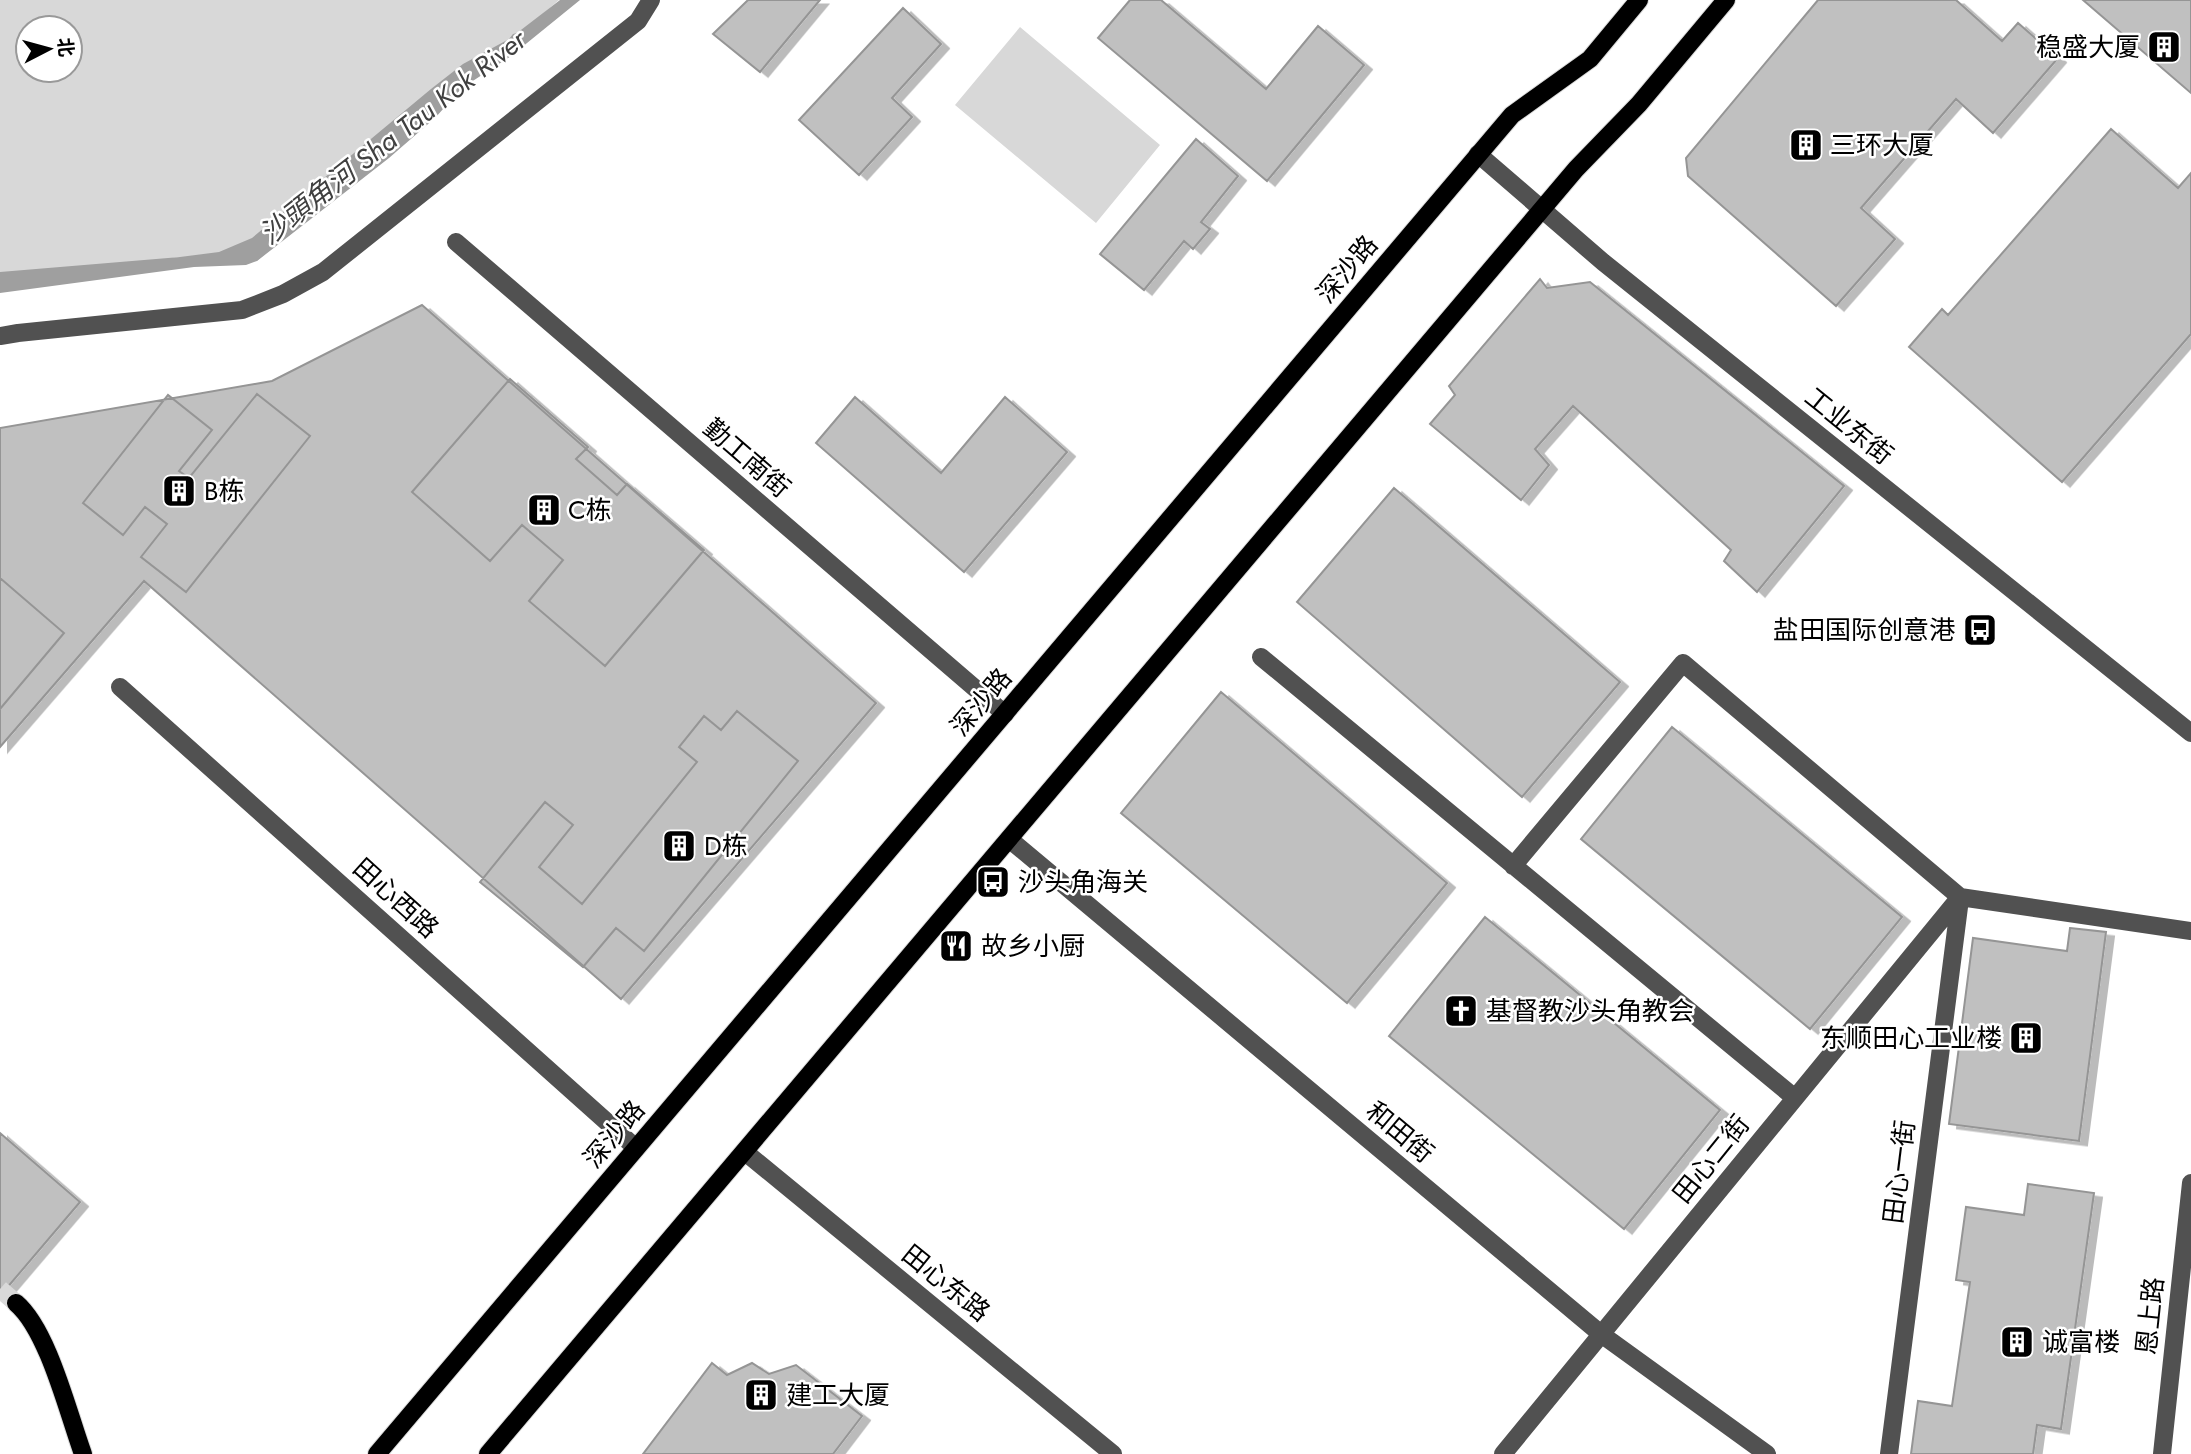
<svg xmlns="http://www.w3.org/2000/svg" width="2191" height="1454" viewBox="0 0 2191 1454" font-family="Jost,'Noto Sans SC',sans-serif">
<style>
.green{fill:#d8d8d8;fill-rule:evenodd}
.water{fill:#9f9f9f}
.building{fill:#c0c0c0;stroke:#959595;stroke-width:2;filter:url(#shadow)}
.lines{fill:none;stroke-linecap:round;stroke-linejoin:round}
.major-tunnel{stroke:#d9d9d9;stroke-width:18;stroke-dasharray:18 9;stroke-linecap:butt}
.major-casing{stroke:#dbdbdb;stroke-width:20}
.minor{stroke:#515151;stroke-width:18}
.major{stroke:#000;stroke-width:18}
.labels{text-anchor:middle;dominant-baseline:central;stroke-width:5;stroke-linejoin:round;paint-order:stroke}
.poi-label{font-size:26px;fill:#000;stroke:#fff;text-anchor:start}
.street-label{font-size:26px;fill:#000;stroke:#fff}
.water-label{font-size:28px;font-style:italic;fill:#404040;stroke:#fff}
</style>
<defs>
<filter id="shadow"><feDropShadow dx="8" dy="4.5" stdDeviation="0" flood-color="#0004"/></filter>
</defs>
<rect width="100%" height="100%" fill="#fff"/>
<path class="green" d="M0,0H559L257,261L179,257L0,284ZM28,28H70V70H28Z
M1020,27L1160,145L1096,223L955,105Z"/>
<path class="water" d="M560,0H580L511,56L462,88L435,118L389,158L257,261L246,265L194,267L0,293V272L180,257L219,252L252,238L431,89L463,64L509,39L513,34L517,33Z"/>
<path class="building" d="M748,0H820L760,72L713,34Z
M1130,0H1161L1266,89L1318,26L1364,65L1267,181L1098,38Z
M1818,0H1956L2002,41L2018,23L2058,58L1993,133L1956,99L1861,208L1895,239L1836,306L1688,176L1686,158Z
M2083,0H2191V93Z
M903,8L941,44L892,98L912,117L859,175L799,120Z
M2111,129L2178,188L2191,173V334L2062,482L1909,347L1942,309L1948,315Z
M1196,139L1238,176L1201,222L1210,229L1193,249L1184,241L1144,290L1100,254Z
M1540,279L1547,288L1590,282L1844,486L1757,592L1724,561L1731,550L1573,406L1535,449L1549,465L1521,500L1430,424L1455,395L1449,386Z
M422,305L876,703L621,999L144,581L0,747V428L272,381Z
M510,379L588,447L576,459L617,495L627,484L704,550L605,666L529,601L563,560L522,525L490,561L412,492Z
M257,394L310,436L186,592L141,557L167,524L145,507L123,535L83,503L168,395L212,430L179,471L189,478Z
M855,397L941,473L1005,397L1067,452L964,572L816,443Z
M1394,488L1620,682L1522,797L1297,602Z
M0,578L64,633L0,709Z
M1221,692L1447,883L1347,1003L1121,813Z
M737,711L798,761L644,951L616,928L583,967L480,882L545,802L573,825L539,867L582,904L697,762L679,747L704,716L721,730Z
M1672,727L1902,917L1810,1029L1581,839Z
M1485,917L1720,1110L1624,1229L1389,1036Z
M2070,928L2106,932L2079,1141L1949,1124L1973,938L2067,951Z
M0,1133L80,1202L0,1296Z
M2028,1184L2094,1193L2061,1429L2037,1425L2033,1454H1911L1918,1401L1952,1406L1970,1282L1956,1280L1966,1207L2024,1215Z
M712,1363L727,1375L752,1363L769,1374L796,1365L862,1416L833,1454H643Z"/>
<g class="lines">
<path class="major-tunnel" d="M0,1289L16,1303"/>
<defs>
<path id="major" d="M16,1303C48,1330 68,1413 83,1454
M377,1454L1512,115L1590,59L1639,0
M488,1454L1576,169L1639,104L1726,0"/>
</defs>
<use href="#major" class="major-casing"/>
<path class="minor" d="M1478,154L1603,262L2191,733
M456,242L1005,714
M0,336L18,333L242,310L283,294L323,272L638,21L651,0
M1261,657L1795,1098
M120,687L636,1148
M1009,839L1601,1334L1767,1454
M1513,866L1683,663L1960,897L2191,931
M745,1152L1113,1454
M1503,1454L1960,897
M1889,1454L1960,899
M2162,1454L2191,1183"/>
<use href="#major" class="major"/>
</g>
<defs>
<symbol id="building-square" viewBox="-11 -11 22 22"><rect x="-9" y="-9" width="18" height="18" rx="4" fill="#000" stroke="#fff"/><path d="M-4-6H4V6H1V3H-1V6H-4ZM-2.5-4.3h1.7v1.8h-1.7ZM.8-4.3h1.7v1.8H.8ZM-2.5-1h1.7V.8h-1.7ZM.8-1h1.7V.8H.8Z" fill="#fff"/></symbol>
<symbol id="bus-square" viewBox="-11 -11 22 22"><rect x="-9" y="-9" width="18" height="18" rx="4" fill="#000" stroke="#fff"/><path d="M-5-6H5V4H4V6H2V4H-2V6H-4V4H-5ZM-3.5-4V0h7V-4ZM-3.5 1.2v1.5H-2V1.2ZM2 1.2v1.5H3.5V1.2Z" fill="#fff"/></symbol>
<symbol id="restaurant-square" viewBox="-11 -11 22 22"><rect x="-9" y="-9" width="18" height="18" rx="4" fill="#000" stroke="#fff"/><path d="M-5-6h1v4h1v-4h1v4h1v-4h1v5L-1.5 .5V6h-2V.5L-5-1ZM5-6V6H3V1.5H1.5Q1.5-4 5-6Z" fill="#fff"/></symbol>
<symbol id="church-square" viewBox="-11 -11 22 22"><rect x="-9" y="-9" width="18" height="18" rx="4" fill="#000" stroke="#fff"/><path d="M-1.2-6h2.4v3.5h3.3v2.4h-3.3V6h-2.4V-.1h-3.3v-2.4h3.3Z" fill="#fff"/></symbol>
</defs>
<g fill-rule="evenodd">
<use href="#building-square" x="2145" y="28" width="38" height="38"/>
<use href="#building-square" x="1787" y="126" width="38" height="38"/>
<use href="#building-square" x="160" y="472" width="38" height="38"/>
<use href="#building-square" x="525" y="491" width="38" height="38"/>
<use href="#bus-square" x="1961" y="611" width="38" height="38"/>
<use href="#building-square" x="660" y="827" width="38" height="38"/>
<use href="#bus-square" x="974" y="863" width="38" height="38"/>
<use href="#restaurant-square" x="937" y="927" width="38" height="38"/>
<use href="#church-square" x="1442" y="992" width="38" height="38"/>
<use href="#building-square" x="2007" y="1019" width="38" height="38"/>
<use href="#building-square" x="1998" y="1323" width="38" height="38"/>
<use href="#building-square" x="742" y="1376" width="38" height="38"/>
</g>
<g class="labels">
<g class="poi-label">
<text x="2140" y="47" text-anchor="end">稳盛大厦</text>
<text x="1830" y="145">三环大厦</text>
<text x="204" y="491">B栋</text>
<text x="568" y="510">C栋</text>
<text x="1955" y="630" text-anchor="end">盐田国际创意港</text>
<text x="704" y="846">D栋</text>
<text x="1018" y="882">沙头角海关</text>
<text x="981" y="946">故乡小厨</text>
<text x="1486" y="1011">基督教沙头角教会</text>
<text x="2002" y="1038" text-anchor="end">东顺田心工业楼</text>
<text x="2042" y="1342">诚富楼</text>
<text x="786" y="1395">建工大厦</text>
</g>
<g class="street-label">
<text transform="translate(1347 269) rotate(-50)">深沙路</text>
<text transform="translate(1849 426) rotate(39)">工业东街</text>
<text transform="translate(747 458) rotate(41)">勤工南街</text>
<text transform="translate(981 702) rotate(-50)">深沙路</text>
<text transform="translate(396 898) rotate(42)">田心西路</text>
<text transform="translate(1400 1132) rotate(40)">和田街</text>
<text transform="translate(614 1134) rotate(-50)">深沙路</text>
<text transform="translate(1711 1159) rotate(-51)">田心二街</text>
<text transform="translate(1899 1172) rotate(-83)">田心一街</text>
<text transform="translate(946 1283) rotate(39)">田心东路</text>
<text transform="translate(2150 1316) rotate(-84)">恩上路</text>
</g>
<g class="water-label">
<text transform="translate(393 137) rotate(-38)">沙頭角河 Sha Tau Kok River</text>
</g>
</g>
<g transform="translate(49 49) rotate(84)"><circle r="33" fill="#ffffff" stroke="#999999" stroke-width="2"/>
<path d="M0-5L12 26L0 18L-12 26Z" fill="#000000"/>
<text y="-10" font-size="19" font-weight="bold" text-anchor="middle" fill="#000000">北</text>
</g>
</svg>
